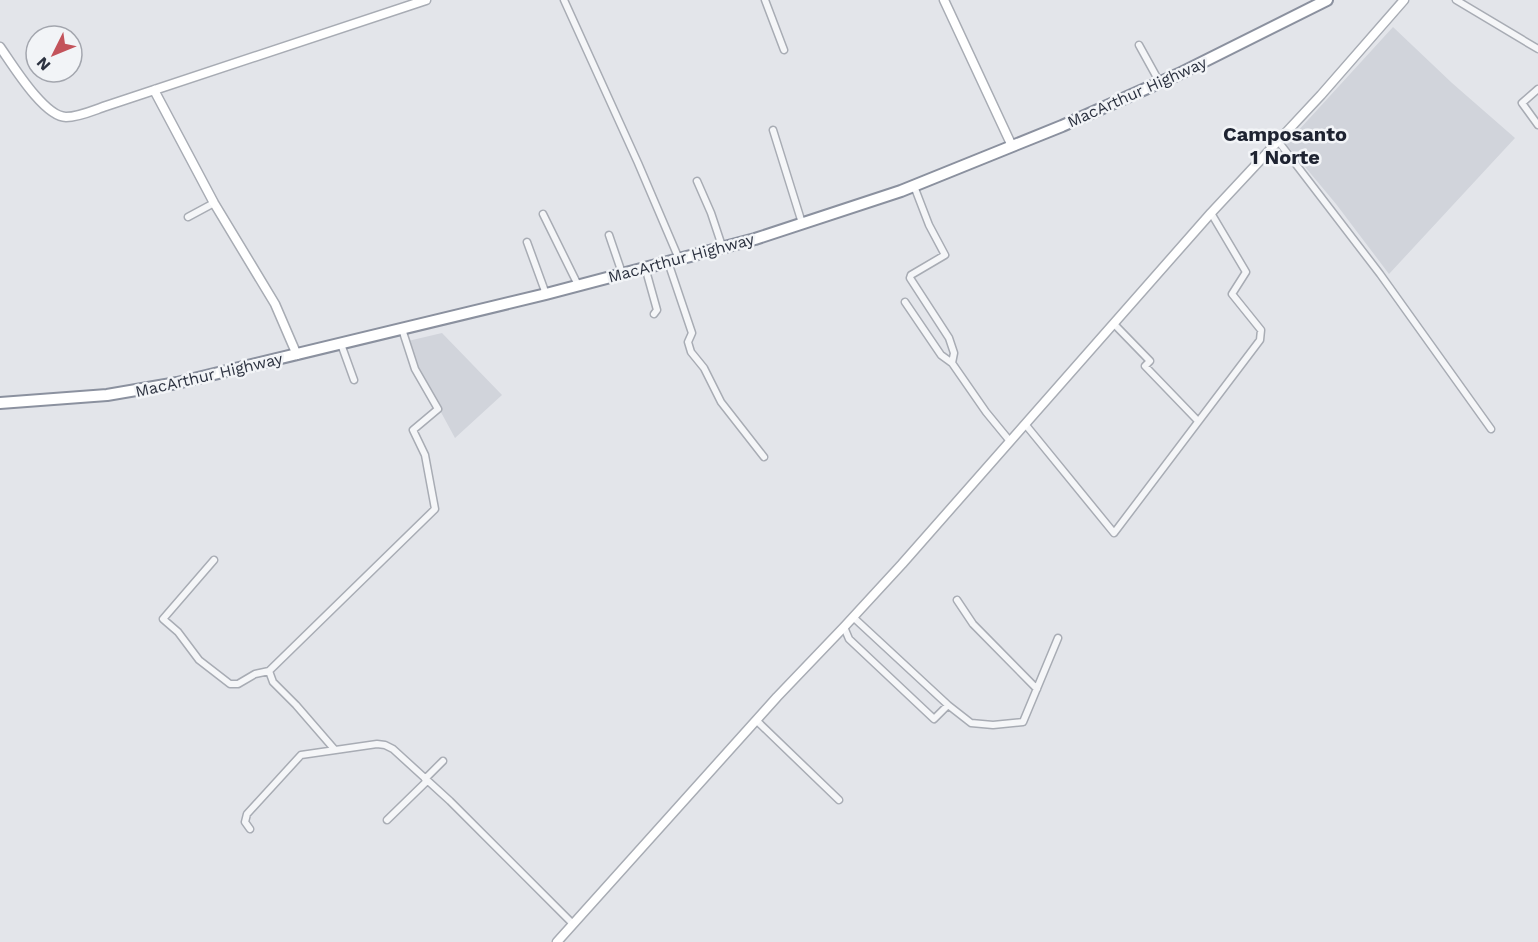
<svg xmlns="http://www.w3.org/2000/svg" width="1538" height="942" viewBox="0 0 1538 942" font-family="'Work Sans',sans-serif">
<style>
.built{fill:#d1d4db}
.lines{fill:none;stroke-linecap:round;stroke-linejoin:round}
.street-casing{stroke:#a8acb4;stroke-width:9}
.secondary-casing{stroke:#a8acb4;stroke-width:11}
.highway-casing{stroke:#8b919f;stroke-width:14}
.street{stroke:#f5f6f8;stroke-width:6}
.secondary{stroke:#fff;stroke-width:8}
.highway{stroke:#fff;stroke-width:10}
.labels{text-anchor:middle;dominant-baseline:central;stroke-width:5;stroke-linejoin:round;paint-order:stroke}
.street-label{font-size:16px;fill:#2c3240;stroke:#f2f4f7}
.quarter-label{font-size:20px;font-weight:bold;fill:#1e2331;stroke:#f2f4f7}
</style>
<rect width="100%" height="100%" fill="#e3e5ea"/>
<path class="built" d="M1393,27L1452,83L1515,138L1389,274L1336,204L1286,144Z
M442,333L502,395L455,438L411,357L408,341Z"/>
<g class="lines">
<defs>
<path id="street" d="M564,0L638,163L679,259
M765,0L784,50
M1456,0L1538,49
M1139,45L1160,83
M1538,89L1522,103L1538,125
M773,130L802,223
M1278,141L1380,274L1491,429
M697,181L711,213L722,246
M914,186L929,225L945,255L911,275L910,278L949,338L954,353L952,363
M543,214L578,285
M188,217L214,203
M609,235L622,273
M527,242L546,294
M668,262L692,333L688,342L691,352L704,368L721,402L764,457
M645,267L657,310L654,314
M905,302L941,355L952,363L986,412L1009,440
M1114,324L1150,361L1145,366L1198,421
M341,344L354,380
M1025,424L1114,533L1260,340L1261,330L1232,294L1246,272L1211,213
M214,560L163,619L178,632L199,660L230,684H238L255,674L269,671
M957,600L973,624L1037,689
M853,617L948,705L971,723L993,725L1023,722L1058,638
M844,627L849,639L934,719L948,705
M757,721L839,800
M335,750L296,705L273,682L269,671L435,509L425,455L413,430L438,409L415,369L402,329
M425,779L443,761
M387,820L427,781
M250,829L245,822L247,814L301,755L377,744L385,745L393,749L450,801L573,924"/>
<path id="secondary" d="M944,0L1012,146
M0,47C12,64 44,117 66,117C79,117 94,110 106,106L426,0
M154,90L214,203L275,304L297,355
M557,942L777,697L844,627L902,564L1211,213L1321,95L1404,0"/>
<path id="highway" d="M0,403L107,395L177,383L546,294L755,239L901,191L1062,126L1179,74L1327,0"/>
</defs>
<use href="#street" class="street-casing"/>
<use href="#secondary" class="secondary-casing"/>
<use href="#highway" class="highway-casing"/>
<use href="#street" class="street"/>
<use href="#secondary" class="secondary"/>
<use href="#highway" class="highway"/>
</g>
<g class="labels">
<g class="street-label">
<text transform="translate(1137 92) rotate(-24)">MacArthur Highway</text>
<text transform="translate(681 258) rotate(-15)">MacArthur Highway</text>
<text transform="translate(209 375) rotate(-13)">MacArthur Highway</text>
</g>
<g class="quarter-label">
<text x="1285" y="134">Camposanto<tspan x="1285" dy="23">1 Norte</tspan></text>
</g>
</g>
<g transform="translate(54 54) rotate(227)"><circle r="28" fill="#f2f4f7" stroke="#a3a6ae" stroke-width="1.5"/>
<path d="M0-4.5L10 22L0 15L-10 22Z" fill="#c3535b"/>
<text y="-9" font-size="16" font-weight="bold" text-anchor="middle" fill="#2c3240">N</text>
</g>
</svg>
